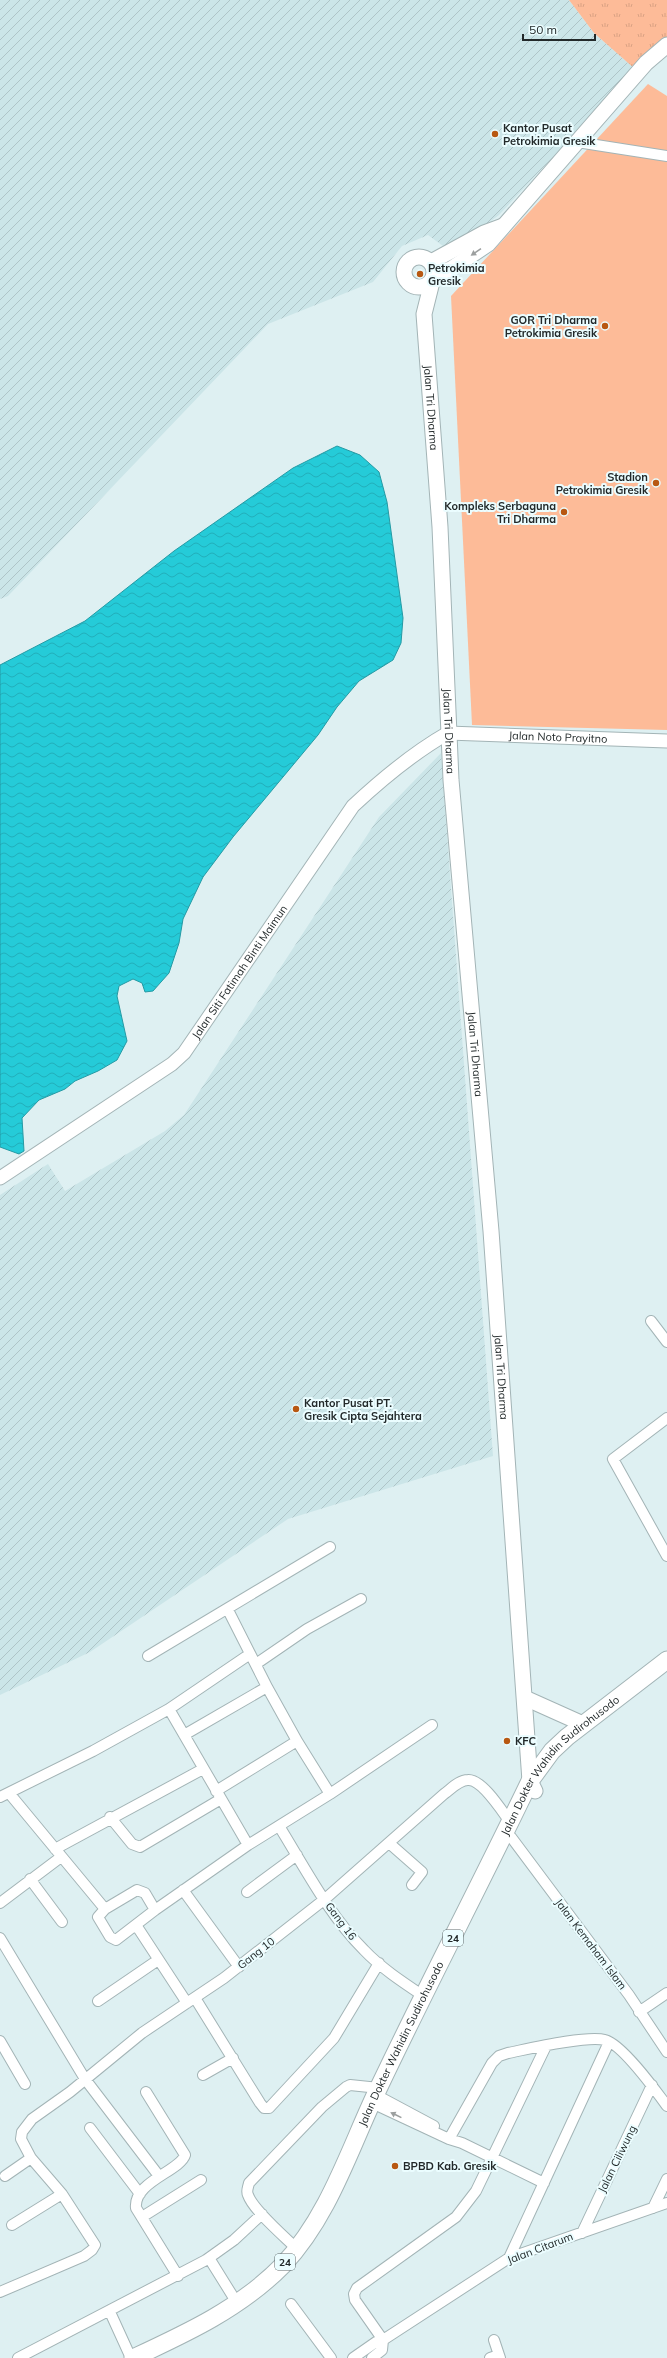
<svg xmlns="http://www.w3.org/2000/svg" width="667" height="2358" viewBox="0 0 667 2358" font-family="Mulish,sans-serif">
<style>
.industrial{fill:url(#industrial-furrows)}
.grass{fill:url(#grass-tufts)}
.garden{fill:#fdbb98}
.water{fill:url(#water-waves);stroke:#249aa4}
.lines{fill:none;stroke-linecap:round;stroke-linejoin:round}
.minor-casing{stroke:#a3b4b6;stroke-width:12}
.tertiary-casing{stroke:#a3b4b6;stroke-width:15}
.secondary-casing{stroke:#a3b4b6;stroke-width:17}
.trunk-casing{stroke:#a3b4b6;stroke-width:19}
.minor{stroke:#fff;stroke-width:10}
.tertiary{stroke:#fff;stroke-width:13}
.secondary{stroke:#fff;stroke-width:15}
.trunk{stroke:#fff;stroke-width:17}
.oneway{fill:#9c9f9f}
.poi-dot{fill:#b85812;stroke:#ebfdff;stroke-width:1.5}
.labels{text-anchor:middle;dominant-baseline:central;stroke-width:4;stroke-linejoin:round;paint-order:stroke}
.shield{fill:#ebfdff;stroke:#5e696a;stroke-width:1}
.shield-label{font-size:10px;font-weight:bold;fill:#22292a}
.poi-label{font-size:11px;font-weight:bold;fill:#22292a;stroke:#ebfdff;text-anchor:start}
.street-label{font-size:11px;fill:#22292a;stroke:#ebfdff}
</style>
<defs>
<pattern id="industrial-furrows" width="10" height="10" patternUnits="userSpaceOnUse"><rect width="10" height="10" fill="#cbe5e8"/><path d="M-1 1l2-2M0 10L10 0M9 11l2-2" fill="none" stroke="#aec4c7"/></pattern>
<pattern id="grass-tufts" width="24" height="20" patternUnits="userSpaceOnUse"><rect width="24" height="20" fill="#fdbb98"/><path d="M3 7l-1-3M5 7V3M7 7l1-3M15 17l-1-3M17 17v-4M19 17l1-3" fill="none" stroke="#d9a183"/></pattern>
<pattern id="water-waves" width="16" height="10" patternUnits="userSpaceOnUse"><rect width="16" height="10" fill="#25cbd8"/><path d="M0 5q4-4 8 0t8 0" fill="none" stroke="#21aeba"/></pattern>
</defs>
<rect width="100%" height="100%" fill="#def0f2"/>
<path class="industrial" d="M0,0H569L594,33L635,69L499,215L468,238L443,246L428,235L402,246L373,282L268,324L8,596L0,599Z
M441,753L493,1456L288,1519L90,1652L0,1695V1195L48,1164L65,1191L165,1131L184,1115L379,817Z"/>
<path class="grass" d="M569,0H667V43L635,69L594,33Z"/>
<path class="garden" d="M648,84L667,96V730L472,725L451,296Z"/>
<path class="water" d="M337,446L360,455L379,472L387,502L403,618L401,643L393,660L359,681L337,707L318,735L233,837L203,877L183,919L179,943L169,973L153,991L145,992L142,983L133,979L119,986L117,996L127,1041L117,1060L98,1071L75,1081L65,1089L39,1100L22,1118L24,1151L19,1154L0,1147V665L85,621L174,551L293,468Z"/>
<g class="lines">
<defs>
<path id="minor" d="M577,142L667,156
M651,1321L667,1342
M667,1418L613,1459L667,1556
M228,1610L267,1687
M148,1656L330,1547
M256,1664L307,1629L361,1599
M169,1709L250,1654
M184,1735L267,1687L297,1741L330,1794
M216,1791L297,1741
M9,1793L105,1909
M0,1797L93,1751L169,1709L248,1845L330,1794L432,1725
M110,1817L132,1844L140,1847L221,1799
M279,1826C305,1868 329,1915 364,1950C381,1968 404,1983 425,1997
M511,1837L629,1995L667,2052
M389,1843L422,1872L412,1885
M55,1849L203,1769
M30,1879L62,1922
M183,1890L239,1967
M247,1892L297,1855
M0,1903L61,1857
M155,1910L116,1940L110,1937L98,1917L105,1909L137,1890L145,1893L155,1910L248,1845
M136,1925L187,2003
M0,1938L85,2079L159,2176
M195,1998L260,2103L264,2108H269L334,2038L379,1963
M98,2001L158,1960
M639,2012L667,1993
M0,2041L25,2084
M546,2046L476,2191L456,2217L357,2288L354,2294L355,2300L383,2340L509,2258L667,2203
M203,2075L233,2058
M146,2092L185,2155C180,2171 133,2182 136,2208L178,2276
M376,2095L434,2126
M372,2103L449,2139L462,2143L544,2183
M90,2128L140,2194
M449,2139L492,2063L499,2056L508,2053C528,2049 587,2035 605,2040C622,2044 656,2091 667,2106
M5,2176L31,2158
M653,2208L667,2179
M142,2217L201,2180
M12,2225L62,2194
M582,2233L652,2085
M297,2249C285,2237 253,2210 248,2195C246,2191 248,2188 249,2183L322,2107L346,2087L350,2085L379,2088
M209,2258L237,2303
M509,2258L609,2042
M0,2292L84,2256L92,2250L95,2245L62,2194L31,2158L21,2139L22,2132L32,2119L70,2092L142,2033L224,1978L325,1899L444,1794C451,1789 459,1780 468,1780C482,1779 502,1811 510,1822
M291,2304L331,2358
M110,2312L131,2358
M494,2340L499,2355
M18,2358L206,2260L234,2240L262,2214
M353,2358L376,2342L383,2340L382,2350L372,2358
M490,2358L499,2355L500,2358"/>
<g id="tertiary">
<path id="s1" d="M0,1178L172,1064L184,1053L353,806C383,778 413,753 448,733L667,741"/>
</g>
<g id="secondary">
<circle cx="419" cy="272" r="15"/>
<path d="M431,262L484,233L503,226"/>
<path d="M435,274L451,269L488,244L646,63L667,45"/>
<path id="s2" d="M433,278L424,314L440,527L451,780L491,1231L530,1781L535,1791"/>
<path d="M525,1698L583,1724"/>
</g>
<g id="trunk">
<path id="s3" d="M133,2358C187,2333 241,2308 283,2265C330,2215 350,2147 379,2087C428,1984 481,1883 530,1781L552,1751L567,1737L667,1660"/>
</g>
</defs>
<use href="#minor" class="minor-casing"/>
<use href="#tertiary" class="tertiary-casing"/>
<use href="#secondary" class="secondary-casing"/>
<use href="#trunk" class="trunk-casing"/>
<use href="#minor" class="minor"/>
<use href="#tertiary" class="tertiary"/>
<use href="#secondary" class="secondary"/>
<use href="#trunk" class="trunk"/>
</g>
<defs><path id="oneway-solid" d="M-6-.8H1V-3.2L6.5 0L1 3.2V.8H-6Z"/></defs>
<g class="oneway">
<use href="#oneway-solid" transform="translate(476 252) rotate(146)"/>
<use href="#oneway-solid" transform="translate(396 2115) rotate(-154)"/>
</g>
<g class="poi-dot">
<circle cx="495" cy="134" r="4"/>
<circle cx="420" cy="274" r="4"/>
<circle cx="605" cy="326" r="4"/>
<circle cx="656" cy="483" r="4"/>
<circle cx="564" cy="512" r="4"/>
<circle cx="296" cy="1409" r="4"/>
<circle cx="507" cy="1741" r="4"/>
<circle cx="395" cy="2166" r="4"/>
</g>
<g class="labels">
<g class="shield">
<rect x="443" y="1930" width="20" height="16" rx="3"/>
<rect x="275" y="2254" width="20" height="16" rx="3"/>
</g>
<g class="shield-label">
<text x="453" y="1938">24</text>
<text x="285" y="2262">24</text>
</g>
<g class="poi-label">
<text x="503" y="128">Kantor Pusat<tspan x="503" dy="13">Petrokimia Gresik</tspan></text>
<text x="428" y="268">Petrokimia<tspan x="428" dy="13">Gresik</tspan></text>
<text x="597" y="320" text-anchor="end">GOR Tri Dharma<tspan x="597" dy="13">Petrokimia Gresik</tspan></text>
<text x="648" y="477" text-anchor="end">Stadion<tspan x="648" dy="13">Petrokimia Gresik</tspan></text>
<text x="556" y="506" text-anchor="end">Kompleks Serbaguna<tspan x="556" dy="13">Tri Dharma</tspan></text>
<text x="304" y="1403">Kantor Pusat PT.<tspan x="304" dy="13">Gresik Cipta Sejahtera</tspan></text>
<text x="515" y="1741">KFC</text>
<text x="403" y="2166">BPBD Kab. Gresik</text>
</g>
<g class="street-label">
<text stroke="none"><textPath href="#s2" startOffset="131">Jalan Tri Dharma</textPath></text>
<text stroke="none"><textPath href="#s2" startOffset="455">Jalan Tri Dharma</textPath></text>
<text stroke="none"><textPath href="#s1" startOffset="752">Jalan Noto Prayitno</textPath></text>
<text stroke="none"><textPath href="#s1" startOffset="321">Jalan Siti Fatimah Binti Maimun</textPath></text>
<text stroke="none"><textPath href="#s2" startOffset="779">Jalan Tri Dharma</textPath></text>
<text stroke="none"><textPath href="#s2" startOffset="1103">Jalan Tri Dharma</textPath></text>
<text stroke="none"><textPath href="#s3" startOffset="753">Jalan Dokter Wahidin Sudirohusodo</textPath></text>
<text transform="translate(341 1921) rotate(53)">Gang 16</text>
<text transform="translate(591 1944) rotate(53)">Jalan Kemaham Islam</text>
<text transform="translate(256 1953) rotate(-38)">Gang 10</text>
<text stroke="none"><textPath href="#s3" startOffset="429">Jalan Dokter Wahidin Sudirohusodo</textPath></text>
<text transform="translate(617 2159) rotate(-64)">Jalan Ciliwung</text>
<text transform="translate(540 2248) rotate(-21)">Jalan Citarum</text>
</g>
</g>
<path d="M523 34v6h72v-6" fill="none" stroke="#22292a" stroke-width="2"/>
<text x="529" y="34" font-size="12" fill="#22292a" stroke="#ebfdff" stroke-width="3" paint-order="stroke">50 m</text>
</svg>
